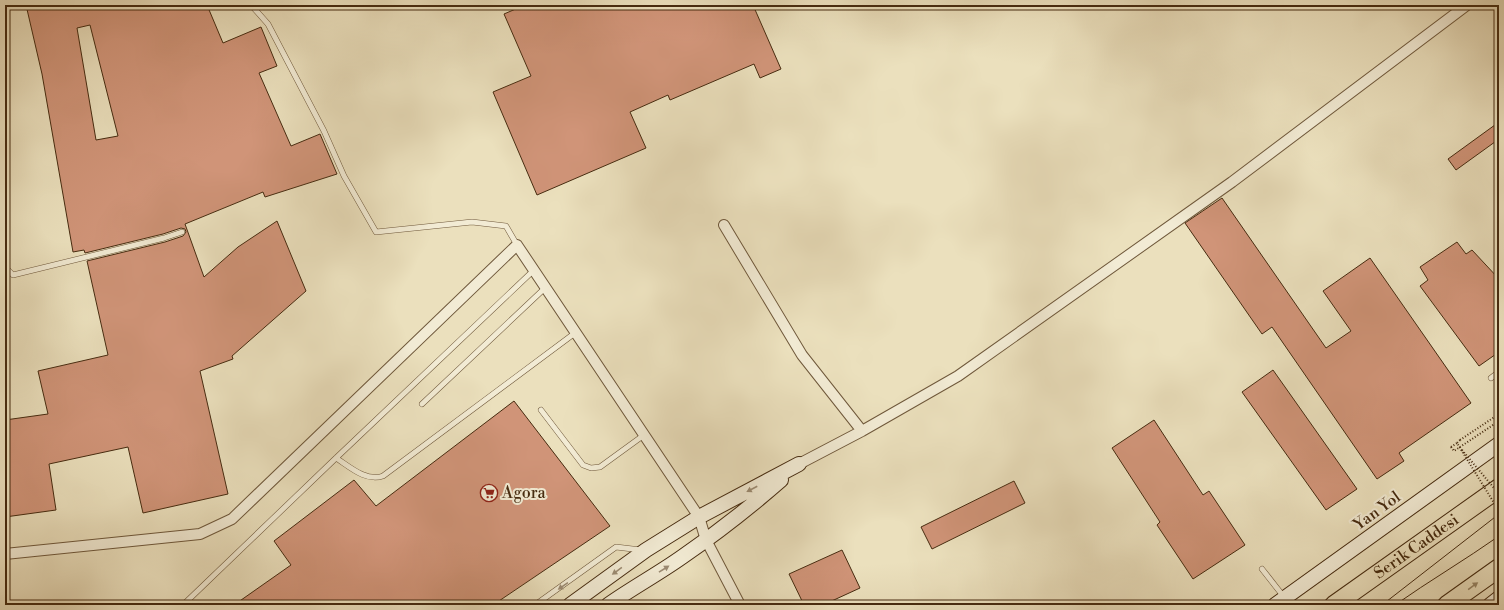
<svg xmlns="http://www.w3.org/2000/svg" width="1504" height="610" viewBox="0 0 1504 610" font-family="'Libre Bodoni',serif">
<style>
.building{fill:#d09478;stroke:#462b10;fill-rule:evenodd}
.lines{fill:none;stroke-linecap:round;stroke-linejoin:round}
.lane-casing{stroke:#6f583b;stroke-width:6}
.street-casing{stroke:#6f583b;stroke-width:12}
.secondary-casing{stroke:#462b10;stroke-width:16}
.highway-casing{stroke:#462b10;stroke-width:20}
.path{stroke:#462b10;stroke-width:2;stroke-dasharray:1 2;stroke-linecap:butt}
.lane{stroke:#f2ebd4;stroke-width:5}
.street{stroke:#f2ebd4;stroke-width:10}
.secondary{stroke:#f2ebd4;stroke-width:14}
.highway{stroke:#ebe0bd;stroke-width:18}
.tram{stroke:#462b10;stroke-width:1}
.path-bridge{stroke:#462b10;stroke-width:2;stroke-dasharray:1 2;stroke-linecap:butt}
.oneway{fill:#9c8b72}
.oneway2{fill:#988666}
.labels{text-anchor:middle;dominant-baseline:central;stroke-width:4;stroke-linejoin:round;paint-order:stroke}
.poi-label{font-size:16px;fill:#462b10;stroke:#f2ebd4;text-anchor:start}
.street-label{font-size:16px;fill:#462b10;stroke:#f2ebd4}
</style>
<rect width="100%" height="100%" fill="#ebe0bd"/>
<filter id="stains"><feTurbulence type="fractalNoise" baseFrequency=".005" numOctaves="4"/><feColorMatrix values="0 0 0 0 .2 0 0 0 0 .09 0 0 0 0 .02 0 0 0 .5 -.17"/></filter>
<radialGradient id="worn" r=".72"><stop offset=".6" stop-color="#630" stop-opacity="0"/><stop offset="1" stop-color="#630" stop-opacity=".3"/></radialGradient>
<path class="building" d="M26,5H207L223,43L261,27L277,66L259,73L291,146L320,134L337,174L265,197L263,192L185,224L204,277L238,247L277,221L306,291L232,356L233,359L200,371L228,494L143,513L128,447L49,464L56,510L5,517V420L48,414L38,371L108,355L87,261L165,242L183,236L186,232L185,229L181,228L163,234L85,253L84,250L73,252L42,74ZM90,25L118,136L96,140L77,28Z
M525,5H753L781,69L760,78L754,64L670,100L668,95L630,112L646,148L537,195L493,92L531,76L504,14Z
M1499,122V139L1456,170L1448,159Z
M1222,198L1326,348L1351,331L1323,291L1370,258L1471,403L1399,453L1404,461L1377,479L1272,327L1262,334L1185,223Z
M1457,242L1466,254L1472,250L1499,279V352L1479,366L1420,286L1428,280L1420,267Z
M1273,370L1357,489L1326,510L1242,392Z
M514,401L610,526L493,605H234L291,565L274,541L354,480L376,506Z
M1154,420L1203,495L1209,491L1245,545L1193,579L1157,525L1160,522L1112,448Z
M1014,481L1025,503L932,549L921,527Z
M842,550L860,588L823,605H804L789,574Z"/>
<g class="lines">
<defs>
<path id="lane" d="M251,5L268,24L324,131L344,176L376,232L472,222L506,226L517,245
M5,267L13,275L164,238L182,232
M1491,378L1499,372
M422,404L545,288
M541,410L583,465L591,468L600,467L644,435
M336,458C350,467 366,482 383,476L575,333
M1262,569L1284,597
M183,605L336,458L534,270
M535,605L616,547L641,550"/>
<path id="street" d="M724,225L802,355L862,431
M799,464L862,431L958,376L1232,182L1467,5
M5,554L200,534L232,519L517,245L699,517L706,540L740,605"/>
<path id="secondary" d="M570,605L646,550L699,517L799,464
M608,605C632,588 658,574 682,557C717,533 749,508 781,480
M1275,605L1499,444
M1490,605L1499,598"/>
<g id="highway">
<path id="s1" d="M1334,605L1499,488"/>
<path d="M1447,605L1499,568"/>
</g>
</defs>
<use href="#lane" class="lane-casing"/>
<use href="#street" class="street-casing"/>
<use href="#secondary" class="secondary-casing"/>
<use href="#highway" class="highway-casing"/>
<path class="path" d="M1460,440L1499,414
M1451,447L1454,451L1499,421"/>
<use href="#lane" class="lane"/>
<use href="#street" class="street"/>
<use href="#secondary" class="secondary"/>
<use href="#highway" class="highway"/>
<path class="tram" d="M1382,605L1499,514
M1395,605C1429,581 1465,560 1499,536"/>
<path class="path-bridge" d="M1460,440L1457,443L1499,511
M1451,447L1457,443
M1462,450L1499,494"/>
</g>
<defs><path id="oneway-solid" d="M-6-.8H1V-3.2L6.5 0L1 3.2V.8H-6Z"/></defs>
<g class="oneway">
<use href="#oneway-solid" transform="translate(752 489) rotate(152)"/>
<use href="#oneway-solid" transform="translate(664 569) rotate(-32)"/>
<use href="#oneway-solid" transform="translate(617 571) rotate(144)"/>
<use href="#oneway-solid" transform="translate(563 586) rotate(145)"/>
</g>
<use class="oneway2" href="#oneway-solid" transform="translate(1473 586) rotate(-36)"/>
<defs>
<symbol id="supermarket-ring" viewBox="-11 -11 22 22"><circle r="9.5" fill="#f2ebd4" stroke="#8f2418" stroke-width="1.5"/><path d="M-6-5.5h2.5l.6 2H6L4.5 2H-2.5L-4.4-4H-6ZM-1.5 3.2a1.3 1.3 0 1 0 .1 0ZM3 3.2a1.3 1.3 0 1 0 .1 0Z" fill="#8f2418"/></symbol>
</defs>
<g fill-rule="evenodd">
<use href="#supermarket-ring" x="479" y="483" width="20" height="20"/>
</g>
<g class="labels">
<g class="poi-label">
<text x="502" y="493">Agora</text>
</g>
<g class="street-label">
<text transform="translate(1377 511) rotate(-36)">Yan Yol</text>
<text stroke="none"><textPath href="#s1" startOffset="101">Serik Caddesi</textPath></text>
</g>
</g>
<rect width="1504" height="610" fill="none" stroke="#ebe0bd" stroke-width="20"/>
<rect x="6" y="6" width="1492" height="598" fill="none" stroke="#462b10" stroke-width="2"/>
<rect x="10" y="10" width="1484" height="590" fill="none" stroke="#462b10"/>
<rect width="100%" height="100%" filter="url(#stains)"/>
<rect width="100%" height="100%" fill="url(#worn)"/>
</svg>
